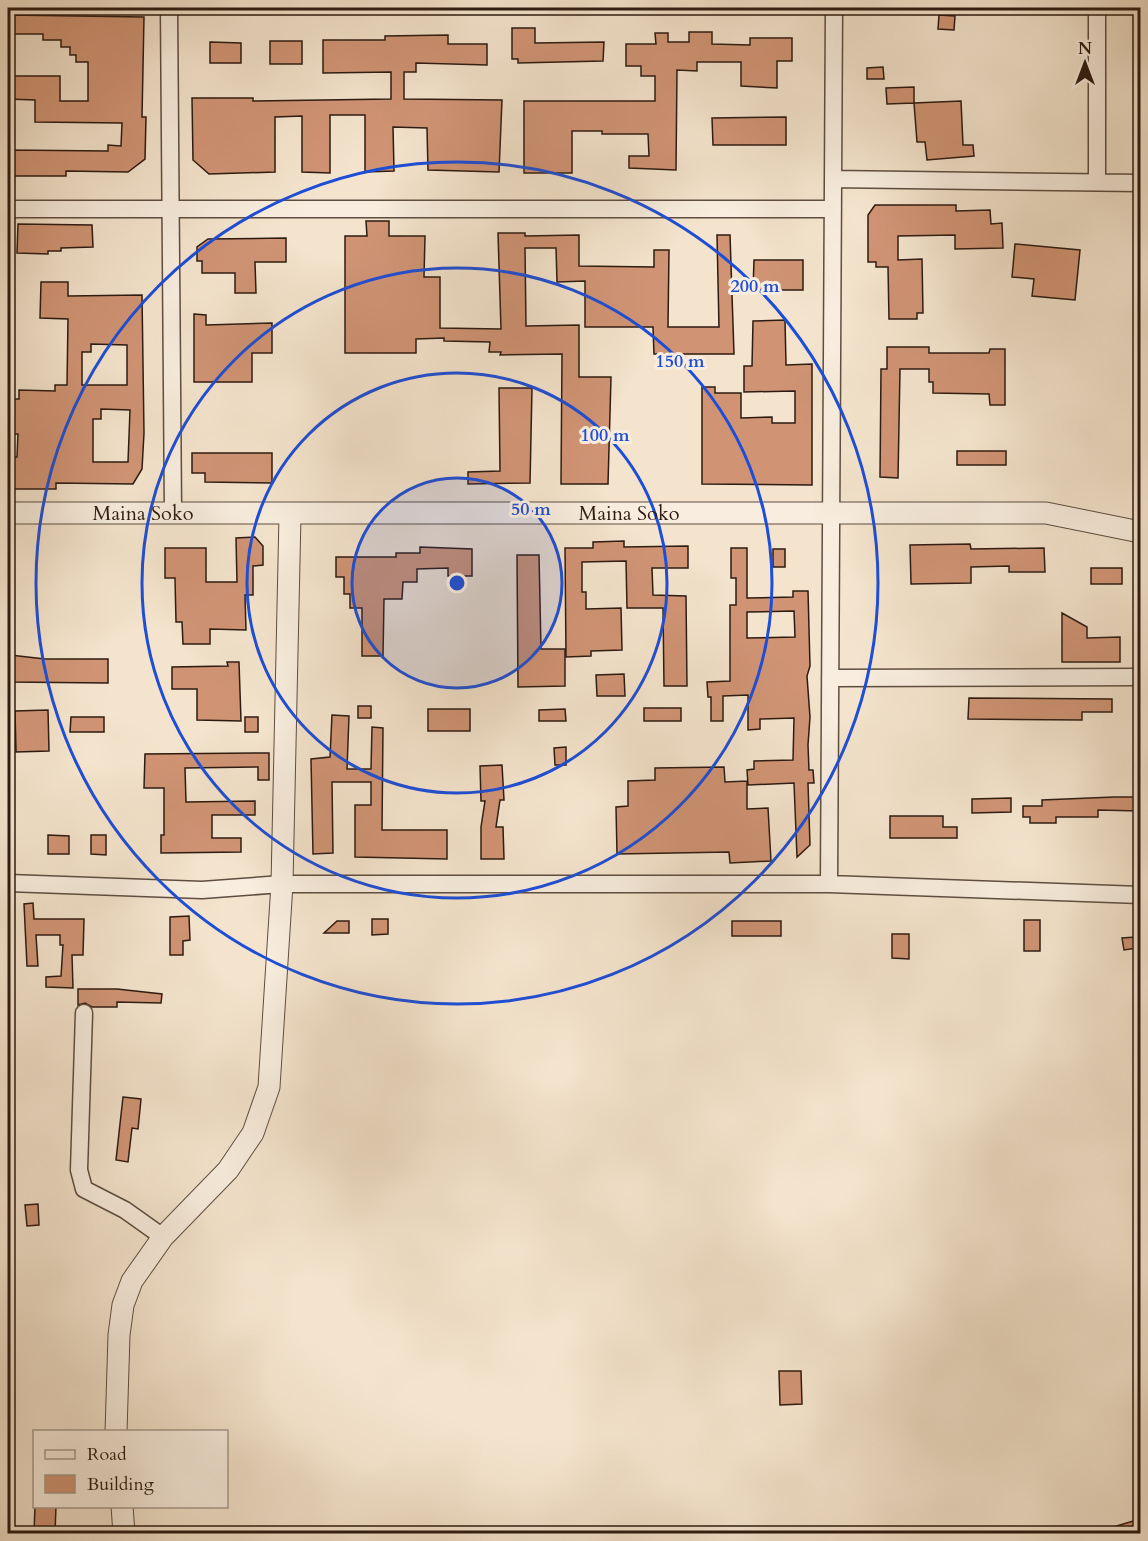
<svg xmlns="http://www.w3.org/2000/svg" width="1148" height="1541" viewBox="0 0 1148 1541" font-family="Cardo,serif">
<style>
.building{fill:#d09475;stroke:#2c1b11;stroke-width:1.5;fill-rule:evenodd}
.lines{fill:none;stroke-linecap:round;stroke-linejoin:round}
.minor-casing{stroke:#5e4d40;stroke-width:19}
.tertiary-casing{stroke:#5e4d40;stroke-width:23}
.minor{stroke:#f8edde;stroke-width:16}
.tertiary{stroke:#f8edde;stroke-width:21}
.ring{fill:none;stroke:#1d4ed8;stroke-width:3}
.labels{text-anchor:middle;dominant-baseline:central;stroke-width:6;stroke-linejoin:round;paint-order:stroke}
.street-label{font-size:20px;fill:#2c1b11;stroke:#f8edde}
.centre{fill:#1d4ed8;stroke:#f8edde;stroke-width:3}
.ring-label{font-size:18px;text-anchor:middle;font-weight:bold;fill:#1d4ed8;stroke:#f8edde;stroke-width:6;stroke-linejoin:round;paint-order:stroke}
</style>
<rect width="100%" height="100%" fill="#f4e4cd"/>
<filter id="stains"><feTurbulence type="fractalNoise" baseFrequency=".00333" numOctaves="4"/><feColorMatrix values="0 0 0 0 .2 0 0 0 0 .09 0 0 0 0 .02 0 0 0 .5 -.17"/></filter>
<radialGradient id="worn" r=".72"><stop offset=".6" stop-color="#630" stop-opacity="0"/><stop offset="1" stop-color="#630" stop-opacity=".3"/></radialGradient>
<path class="building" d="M8,15L144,17L142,117H146L145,159L128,172L66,171V176H8V150L108,151V145L121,146L122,123L35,122V100L8,99V76H60V101H88V62H76V55H70V47H61V40H43V34H8Z
M939,15L955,16L954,30L938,29Z
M512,28H535V43L604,42L603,61L518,63V59H512Z
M689,32H712V44L750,45V38H792V61H777V88L741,86V62H697V71L677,70L676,170L629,168V156H649L648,134H602V131H572V173H524V101H655V76H641V66H626V44H656L655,33H668V42H689Z
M448,35V44H487V65L416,63V72H404V99L502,100L499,172L428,170L427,128L393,127L394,171L365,172V115H330V173L302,172V116L275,117V172L209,174L193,160L192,98H253V101L391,99V72L323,73V40H385V36Z
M270,41H302V64H270Z
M210,42L241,43V63H210Z
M883,67L884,79H867V68Z
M914,87V103L887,104L886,88Z
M961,101L963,145H973L974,156L927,160L925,142H917L914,103Z
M786,117V145H713L712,118Z
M875,205H956V211L990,210L991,224L1002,223L1003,248L955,249V235L898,236V260L922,259L923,313H917V319H889L888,267H876V262H868V215Z
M366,221H389V236H425L424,277H440V328L501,329L498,233H525V236L579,235V266L654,267V250H669L668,327H719L717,235H730L734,354H654L653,327H585V281L557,282L556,248H525L526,326L579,325V377H611L608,484H561L562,354L500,355L501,352H489L490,342L444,341V338L416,339V353H345V236H367Z
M18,224L92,225L93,247L61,248V251H48V254L17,253Z
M286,238V262H255L256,293H235V273H202V261H197V247L208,239Z
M1015,244L1080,250L1075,300L1032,296L1034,279L1012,277Z
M754,260H803V290H753Z
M41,282H68V296L142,295L144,433L142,469L133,484L56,483V489H8V457H17L18,434H8V399H19V390L55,391V385H67L68,319L40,318ZM91,344L127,345V385H82V352H91ZM101,409L130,410L128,462H93V419H101Z
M194,314L206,315V325L272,323V353H252V382H194Z
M785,320L786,365L812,364V485L702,484V387H715V393H741V418L772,417V423H795V391L744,392V366H752L753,321Z
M887,347H929V353H989L990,349H1005V405H990L989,394L933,393V382H929V369H900L898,478L880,477L881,369H887Z
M499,388H532L530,483L468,484V472L500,471Z
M957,451H1006V465H957Z
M192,453H272V483L205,482V473H192Z
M255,537L263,546V565L253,566V595H245L246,630L210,629V644H183L182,622H176L175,578H165V548H206V582H237L236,538Z
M624,541V547L688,546V568H652L653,595L686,596L687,686H664L663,608H627L626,561L582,562V592H586V609L621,608L622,650L591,651V656L566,657L565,548H593V542Z
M970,544L971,549L1044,548L1045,572H1009V566L971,567V583L911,584L910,545Z
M420,547L472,549V576H448V568L417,569V582H403L402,599H384L383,656H362V608H350V594H344V577H336V557H396V553H420Z
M731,548H747V598L793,597V591H808L810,666L807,676L810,717L808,745L809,770H813L814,783H808L810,845L797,857L794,783L748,785L747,770L754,769V761L793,760L794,718L760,719V729L748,730V695L723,696V721H711V697H708L707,682L730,681V605H736V578H731ZM794,611L795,637L747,638V612Z
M773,549H785V567H773Z
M517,555H539L541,649H565V686L518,687Z
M1091,568H1122V584H1091Z
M1062,613L1087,627V638L1120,637V662H1062Z
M10,655L45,659H108V683L8,682Z
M227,662H239L241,721L197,720V689H172V667L228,666Z
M624,674L625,696H597L596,675Z
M969,698L1112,699V712H1082V720L968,719Z
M358,706H371V718H358Z
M644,708H681V721H644Z
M428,709H470V731H428Z
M565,709L566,721H539V710Z
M48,710L49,751L16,752L15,711Z
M332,715L349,716L347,769H371L372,727L383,728L382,830H447V859L355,857V805H371V782H332L333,853L313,854L311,759L330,757Z
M71,717H104V732H70Z
M245,717H258V732H245Z
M566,747V765H555L554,748Z
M258,753H269V780H258V767L185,768L186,802L255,801V815H212V838H241V852L161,853V835H164V788H144L145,754Z
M502,765L504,800H500L496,827H503L504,859H481V827L485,801H481L480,766Z
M724,767L725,782L747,781V809L768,808L771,861L730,863L729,852L617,854L616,807L628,806V781L655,780V768Z
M1114,797H1140V811L1098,810V817H1056V823H1030V817H1023V806H1042V800Z
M1011,798V812L972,813V799Z
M890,816H943V827H957V838H890Z
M48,835L69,836V854H48Z
M91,835H106V855L91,854Z
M33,903L34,919H84L83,955H72L73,988L46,987V977L61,976L63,945H60V935H36L38,966H27L24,904Z
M189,916L190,940L183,941V955H170V917Z
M372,919H388V934L372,935Z
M1024,920H1040V951H1024Z
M337,921H349V933H324Z
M732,921H781V936H732Z
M892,934H909V959L892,958Z
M1136,937L1137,948L1124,950L1122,938Z
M78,989H117L162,994L161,1003L117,1002V1007H92L85,1003L78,1005Z
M123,1097L141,1099L138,1129L132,1128L128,1162L116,1160Z
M38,1204L39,1225L27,1226L25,1205Z
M779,1371H801L802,1404L780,1405Z
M35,1506H56L55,1533H34Z
M1140,1519V1533H1103V1530Z"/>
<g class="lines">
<defs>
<path id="minor" d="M169,8L173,513
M833,179L1140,183
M1097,182V8
M8,209H833
M830,678L1140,677
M8,883L202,890L282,884H829L1140,895
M829,884L834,8
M84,1013L79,1170L84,1189L125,1210L163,1237"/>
<g id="tertiary">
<path id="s1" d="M8,513H1046L1140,532"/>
<path d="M116,1432L119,1335L123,1305L132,1281L163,1237L228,1170L253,1133L269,1087L282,884L290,515"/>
<path d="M122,1506L124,1534"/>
</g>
</defs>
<use href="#minor" class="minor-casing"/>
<use href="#tertiary" class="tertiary-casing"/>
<use href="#minor" class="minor"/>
<use href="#tertiary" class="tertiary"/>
</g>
<circle cx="457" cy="583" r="105" fill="#1d4ed8" fill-opacity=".12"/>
<g class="ring">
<circle cx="457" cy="583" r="105"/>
<circle cx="457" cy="583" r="210"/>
<circle cx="457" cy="583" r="315"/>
<circle cx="457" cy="583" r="421"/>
</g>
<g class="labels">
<g class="street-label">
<text stroke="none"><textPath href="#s1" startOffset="135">Maina Soko</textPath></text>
<text stroke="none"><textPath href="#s1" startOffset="621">Maina Soko</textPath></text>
</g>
</g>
<circle cx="457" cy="583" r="9" class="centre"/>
<g class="ring-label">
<text x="755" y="292">200 m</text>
<text x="680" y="367">150 m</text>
<text x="605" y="441">100 m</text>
<text x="531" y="515">50 m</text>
</g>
<rect width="1148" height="1541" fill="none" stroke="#f4e4cd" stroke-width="30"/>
<rect x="9" y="9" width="1130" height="1523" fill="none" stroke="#2c1b11" stroke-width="3"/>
<rect x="15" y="15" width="1118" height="1511" fill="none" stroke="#2c1b11" stroke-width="1.5"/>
<rect x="33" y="1430" width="195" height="78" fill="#f8edde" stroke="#a6998c" stroke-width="1.5"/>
<rect x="45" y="1450" width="30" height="9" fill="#f8edde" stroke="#a6998c" stroke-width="1.5"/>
<text x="87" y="1460" font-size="18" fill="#2c1b11">Road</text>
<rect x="45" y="1475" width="30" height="18" fill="#d09475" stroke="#a6998c" stroke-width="1.5"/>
<text x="87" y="1490" font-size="18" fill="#2c1b11">Building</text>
<g transform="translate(1085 63)" stroke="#f8edde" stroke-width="4.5" paint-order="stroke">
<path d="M0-4.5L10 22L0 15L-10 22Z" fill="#2c1b11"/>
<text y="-9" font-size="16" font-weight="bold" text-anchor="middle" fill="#2c1b11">N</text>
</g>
<rect width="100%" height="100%" filter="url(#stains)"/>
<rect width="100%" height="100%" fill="url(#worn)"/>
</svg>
